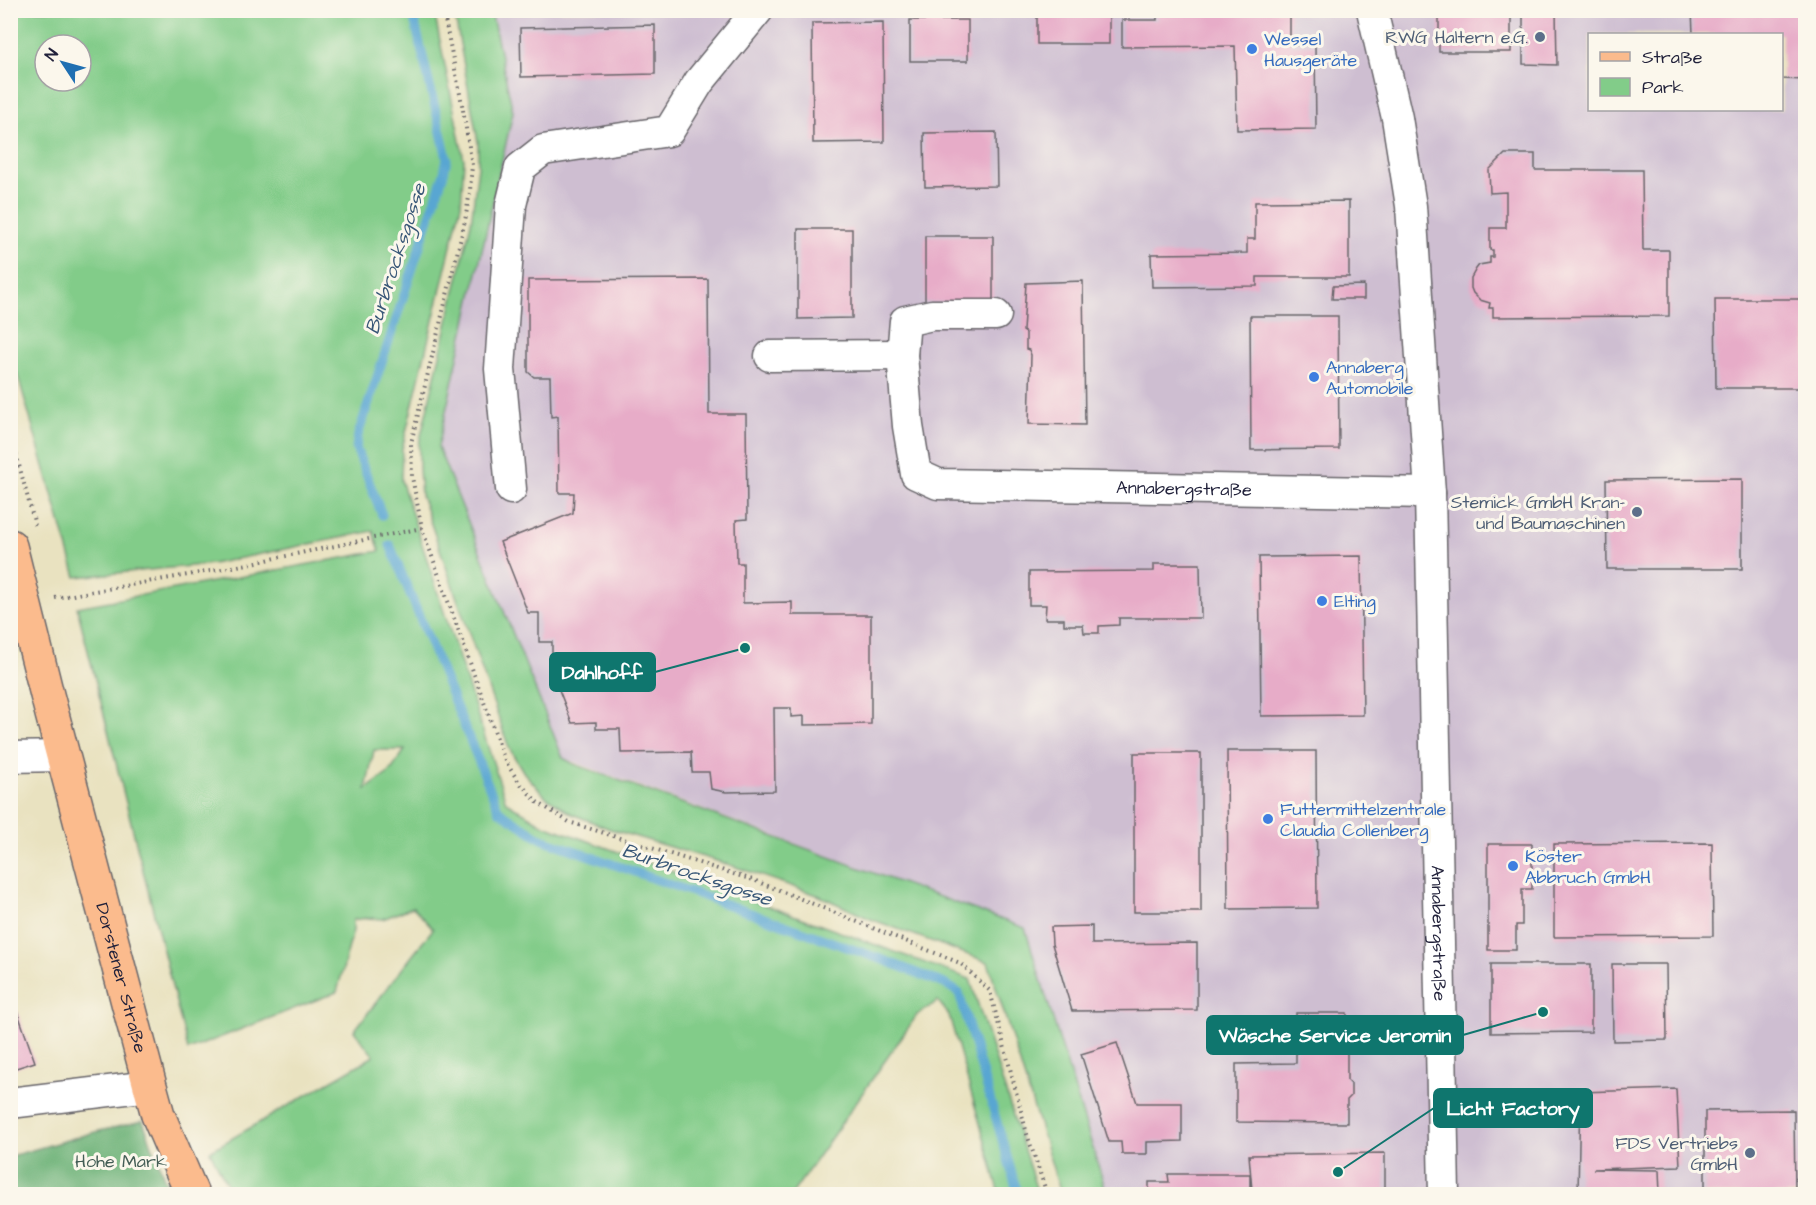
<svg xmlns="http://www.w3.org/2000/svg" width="1816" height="1205" viewBox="0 0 1816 1205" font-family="'Architects Daughter',sans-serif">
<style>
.industrial{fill:#cebed1;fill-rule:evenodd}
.green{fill:#82cc89;stroke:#527762;stroke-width:1.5;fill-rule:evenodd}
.forest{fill:#69b075;stroke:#466958;stroke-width:1.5}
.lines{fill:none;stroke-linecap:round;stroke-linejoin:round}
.stream{stroke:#59a6d2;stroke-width:9}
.building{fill:#e7acc8}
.minor-casing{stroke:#68656a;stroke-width:33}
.major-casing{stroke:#68656a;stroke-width:36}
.path{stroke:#68656a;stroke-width:4;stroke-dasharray:1.5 4.5;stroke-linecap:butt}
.minor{stroke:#fff;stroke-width:30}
.major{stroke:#fbbb8d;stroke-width:33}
.service-dot{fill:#5c6f8a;stroke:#fbf7ec;stroke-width:2}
.shop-dot{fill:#3f7fe0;stroke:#fbf7ec;stroke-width:2}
.labels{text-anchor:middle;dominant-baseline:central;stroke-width:6;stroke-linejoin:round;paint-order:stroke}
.service-label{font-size:18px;fill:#4e5e75;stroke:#fbf7ec;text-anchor:end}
.shop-label{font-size:18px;fill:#366cbe;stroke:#fbf7ec;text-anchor:start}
.street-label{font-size:18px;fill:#22223b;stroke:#fbf7ec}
.park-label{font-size:18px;fill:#445e56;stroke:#fbf7ec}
.water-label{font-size:20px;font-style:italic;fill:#385777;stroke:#fbf7ec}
.leader{fill:none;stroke:#0f766e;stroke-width:2}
.callout-dot{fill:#0f766e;stroke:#fbf7ec;stroke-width:2}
.callout{fill:#0f766e;stroke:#0f766e;stroke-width:2}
.callout-label{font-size:20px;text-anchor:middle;font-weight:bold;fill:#fff}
</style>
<rect width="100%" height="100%" fill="#fbf7ec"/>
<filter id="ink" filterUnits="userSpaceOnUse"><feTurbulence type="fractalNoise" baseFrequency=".0167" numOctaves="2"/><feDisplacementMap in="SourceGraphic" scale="12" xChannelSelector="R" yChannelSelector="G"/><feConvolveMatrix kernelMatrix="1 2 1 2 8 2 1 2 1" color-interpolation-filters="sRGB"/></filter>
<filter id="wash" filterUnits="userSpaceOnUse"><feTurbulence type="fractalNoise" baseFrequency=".008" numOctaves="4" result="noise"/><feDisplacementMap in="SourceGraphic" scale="24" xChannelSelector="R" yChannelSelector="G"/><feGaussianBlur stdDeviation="1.35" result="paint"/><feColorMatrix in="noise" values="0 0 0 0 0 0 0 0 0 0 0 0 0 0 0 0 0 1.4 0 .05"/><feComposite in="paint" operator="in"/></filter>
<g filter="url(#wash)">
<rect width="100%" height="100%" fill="#e9e2c0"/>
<path class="industrial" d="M491,11H1805V1194H1107L1025,928L563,758L438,447L513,112ZM1590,34H1782V110H1590Z"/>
<path class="green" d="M11,10L434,11L464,160L461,205L402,449L401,480L506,802L544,825L970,979L1038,1194H1000L949,1015L938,1001L917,1015L792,1194H232L210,1151L374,1056L354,1031L433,929L413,907L383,919L367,918L353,920V931L337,992L188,1050L77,607L380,551L373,531L212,564L76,577L11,352ZM45,45H81V81H45ZM374,750H405L390,772L366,789Z
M454,11H491L513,112L438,447L563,758L574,764L1025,928L1107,1194H1061L988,962L868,918L820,896L730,865L610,829L572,814L546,797L524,773L509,748L421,495L419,469V444L471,223L478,166V142Z"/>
<path class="forest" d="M143,1121L170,1194H11V1156L95,1132Z"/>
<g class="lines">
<path class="stream" d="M382,515L356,448L358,435L444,173L447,158L412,10
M390,545L499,811L542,839L886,961L947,985L959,993L1018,1194"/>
</g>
<g id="blocks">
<path class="building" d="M1037,10H1109V44H1037Z
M1157,10H1290V45H1315L1316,129L1237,130L1235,46L1122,47V20H1157Z
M1439,10H1511V52H1439Z
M1523,10H1556L1557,65L1523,64Z
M1692,10H1806V80L1782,79V34H1693Z
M910,20H968V61H910Z
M883,22L884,142L813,143L812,23Z
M655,25V74L521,77L520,28Z
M996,132L997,186L925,187L924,133Z
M1505,154H1535V170H1642L1643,250H1669V316L1493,317V308H1489L1490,303L1480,300L1473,293L1471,288V278L1476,269L1479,265L1490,263V257H1493V250H1490V228H1506V192L1490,193L1489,170Z
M1349,201V277H1257V286L1152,287L1151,254L1247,253V239H1255V202Z
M798,229H852V318L798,319Z
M925,236H993V301L925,302Z
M708,279L709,414H746L747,519L736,520L737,563H743V603L792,602V615H871V724L804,725V716L791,717V708H774L775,791L726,792L711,789L709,772H692L691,752L621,753L620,729H596V722L572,723L552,672V642H539V613H528L500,542L573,513L574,493H559L558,416L551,417L550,377H534L528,372V280Z
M1083,281L1085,425L1029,424L1031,355L1029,350L1026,349V333L1023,331L1026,283Z
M1364,285V299H1332L1333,286Z
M1715,299H1806V388H1716Z
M1250,316H1338L1339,449L1251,450Z
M1742,479V569H1607L1606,480Z
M1361,556L1363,715L1261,716L1259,557Z
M1154,564H1200L1201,618H1119V625L1099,626V633H1084L1083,625H1064V619H1045L1046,605H1029V572L1154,571Z
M1227,751H1316L1317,908L1228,909Z
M1134,753H1201V912H1134Z
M1712,843L1713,936L1554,937V844Z
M1488,844H1532V889H1522V925H1516V950H1488Z
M1092,926V944L1197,943V1010L1072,1011L1052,944L1051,927Z
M1491,964H1591V1032L1491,1033Z
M1612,964H1666L1667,1040L1613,1041Z
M10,991L35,1062L10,1070Z
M1296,1013H1347V1080L1351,1084V1096L1347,1100V1123L1236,1122V1064L1296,1063Z
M1117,1043L1137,1103H1182V1141L1147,1142V1154H1122L1121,1142H1109L1081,1054Z
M1676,1089L1680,1166L1593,1169L1659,1170L1660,1194H1578L1580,1092Z
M1794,1110L1795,1194H1705V1111Z
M1385,1153V1192L1390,1191V1194H1291V1191L1265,1194L1264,1189L1252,1190L1249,1155Z
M1168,1174H1250V1194H1149V1182H1169Z"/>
</g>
</g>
<g filter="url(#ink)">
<use href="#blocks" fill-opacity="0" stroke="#68656a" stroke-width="1.5"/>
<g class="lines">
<defs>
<g id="minor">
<path id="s1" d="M1372,10L1397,118L1411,206L1430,493L1444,1194"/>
<path id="s2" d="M996,315H932L905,321L902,355L908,426L916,474L938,484L1430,493"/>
<path d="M770,356L902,355"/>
<path d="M511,489L500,369L511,205L520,168L543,150L669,131L699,82L758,10"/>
<path d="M10,757L63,756"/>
<path d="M10,1103L150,1086"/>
</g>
<g id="major">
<path id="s3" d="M10,546L47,695L150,1086L158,1115L192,1194"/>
</g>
</defs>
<use href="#minor" class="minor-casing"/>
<use href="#major" class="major-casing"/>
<path class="path" d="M443,10L462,104L472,165L470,191L465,221L411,443L412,477L422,528L505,761L519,782L537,802L569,822L756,881L960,963L990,991L1027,1134L1047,1194
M10,431L35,525
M55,598L228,568L422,528"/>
<use href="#minor" class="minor"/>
<use href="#major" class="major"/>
</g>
</g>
<g class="service-dot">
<circle cx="1540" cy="37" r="6"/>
<circle cx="1637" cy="512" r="6"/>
<circle cx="1750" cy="1153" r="6"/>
</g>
<g class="shop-dot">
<circle cx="1252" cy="49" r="6"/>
<circle cx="1314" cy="377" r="6"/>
<circle cx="1322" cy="601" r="6"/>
<circle cx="1268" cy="819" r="6"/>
<circle cx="1513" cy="866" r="6"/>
</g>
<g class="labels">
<g class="service-label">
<text x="1528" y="37">RWG Haltern e.G.</text>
<text x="1625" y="502">Stemick GmbH Kran-<tspan x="1625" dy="21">und Baumaschinen</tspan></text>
<text x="1738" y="1143">FDS Vertriebs<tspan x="1738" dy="21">GmbH</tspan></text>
</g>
<g class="shop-label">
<text x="1264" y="39">Wessel<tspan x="1264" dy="21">Hausgeräte</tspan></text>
<text x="1326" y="367">Annaberg<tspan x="1326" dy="21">Automobile</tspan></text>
<text x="1334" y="601">Elting</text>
<text x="1280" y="809">Futtermittelzentrale<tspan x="1280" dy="21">Claudia Collenberg</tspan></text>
<text x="1525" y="856">Köster<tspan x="1525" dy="21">Abbruch GmbH</tspan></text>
</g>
<g class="street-label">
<text stroke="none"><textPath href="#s2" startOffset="516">Annabergstraße</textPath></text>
<text stroke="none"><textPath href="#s1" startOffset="928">Annabergstraße</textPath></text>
<text stroke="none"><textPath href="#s3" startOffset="446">Dorstener Straße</textPath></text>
</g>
<g class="park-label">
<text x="121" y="1161">Hohe Mark</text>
</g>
<g class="water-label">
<text transform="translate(396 259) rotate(-72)">Burbrocksgosse</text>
<text transform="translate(697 875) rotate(19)">Burbrocksgosse</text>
</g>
</g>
<path class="leader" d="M745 648L655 672M1543 1012L1463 1035M1338 1172L1434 1108"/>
<g class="callout-dot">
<circle cx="745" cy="648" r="6"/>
<circle cx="1543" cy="1012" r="6"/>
<circle cx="1338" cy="1172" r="6"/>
</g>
<g class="callout">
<rect x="550" y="653" width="105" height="38" rx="6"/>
<rect x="1207" y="1016" width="256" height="38" rx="6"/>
<rect x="1434" y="1089" width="158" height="38" rx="6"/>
</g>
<g class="callout-label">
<text x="602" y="679">Dahlhoff</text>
<text x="1335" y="1042">Wäsche Service Jeromin</text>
<text x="1513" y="1115">Licht Factory</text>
</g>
<rect width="1816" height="1205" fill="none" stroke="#fbf7ec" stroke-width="36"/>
<rect x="1588" y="33" width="195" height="78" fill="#fbf7ec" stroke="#a4a2a5" stroke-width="1.5"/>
<rect x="1600" y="52" width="30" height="9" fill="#fbbb8d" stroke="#a4a2a5" stroke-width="1.5"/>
<text x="1642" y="63" font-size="18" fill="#22223b">Straße</text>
<rect x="1600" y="78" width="30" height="18" fill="#82cc89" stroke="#a4a2a5" stroke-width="1.5"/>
<text x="1642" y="93" font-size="18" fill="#22223b">Park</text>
<g transform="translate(63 63) rotate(306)"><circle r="28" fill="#fbf7ec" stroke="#a4a2a5" stroke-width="1.5"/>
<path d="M0-4.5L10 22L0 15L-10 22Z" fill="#1f6fb2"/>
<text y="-9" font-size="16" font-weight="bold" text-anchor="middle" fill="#22223b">N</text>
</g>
</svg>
